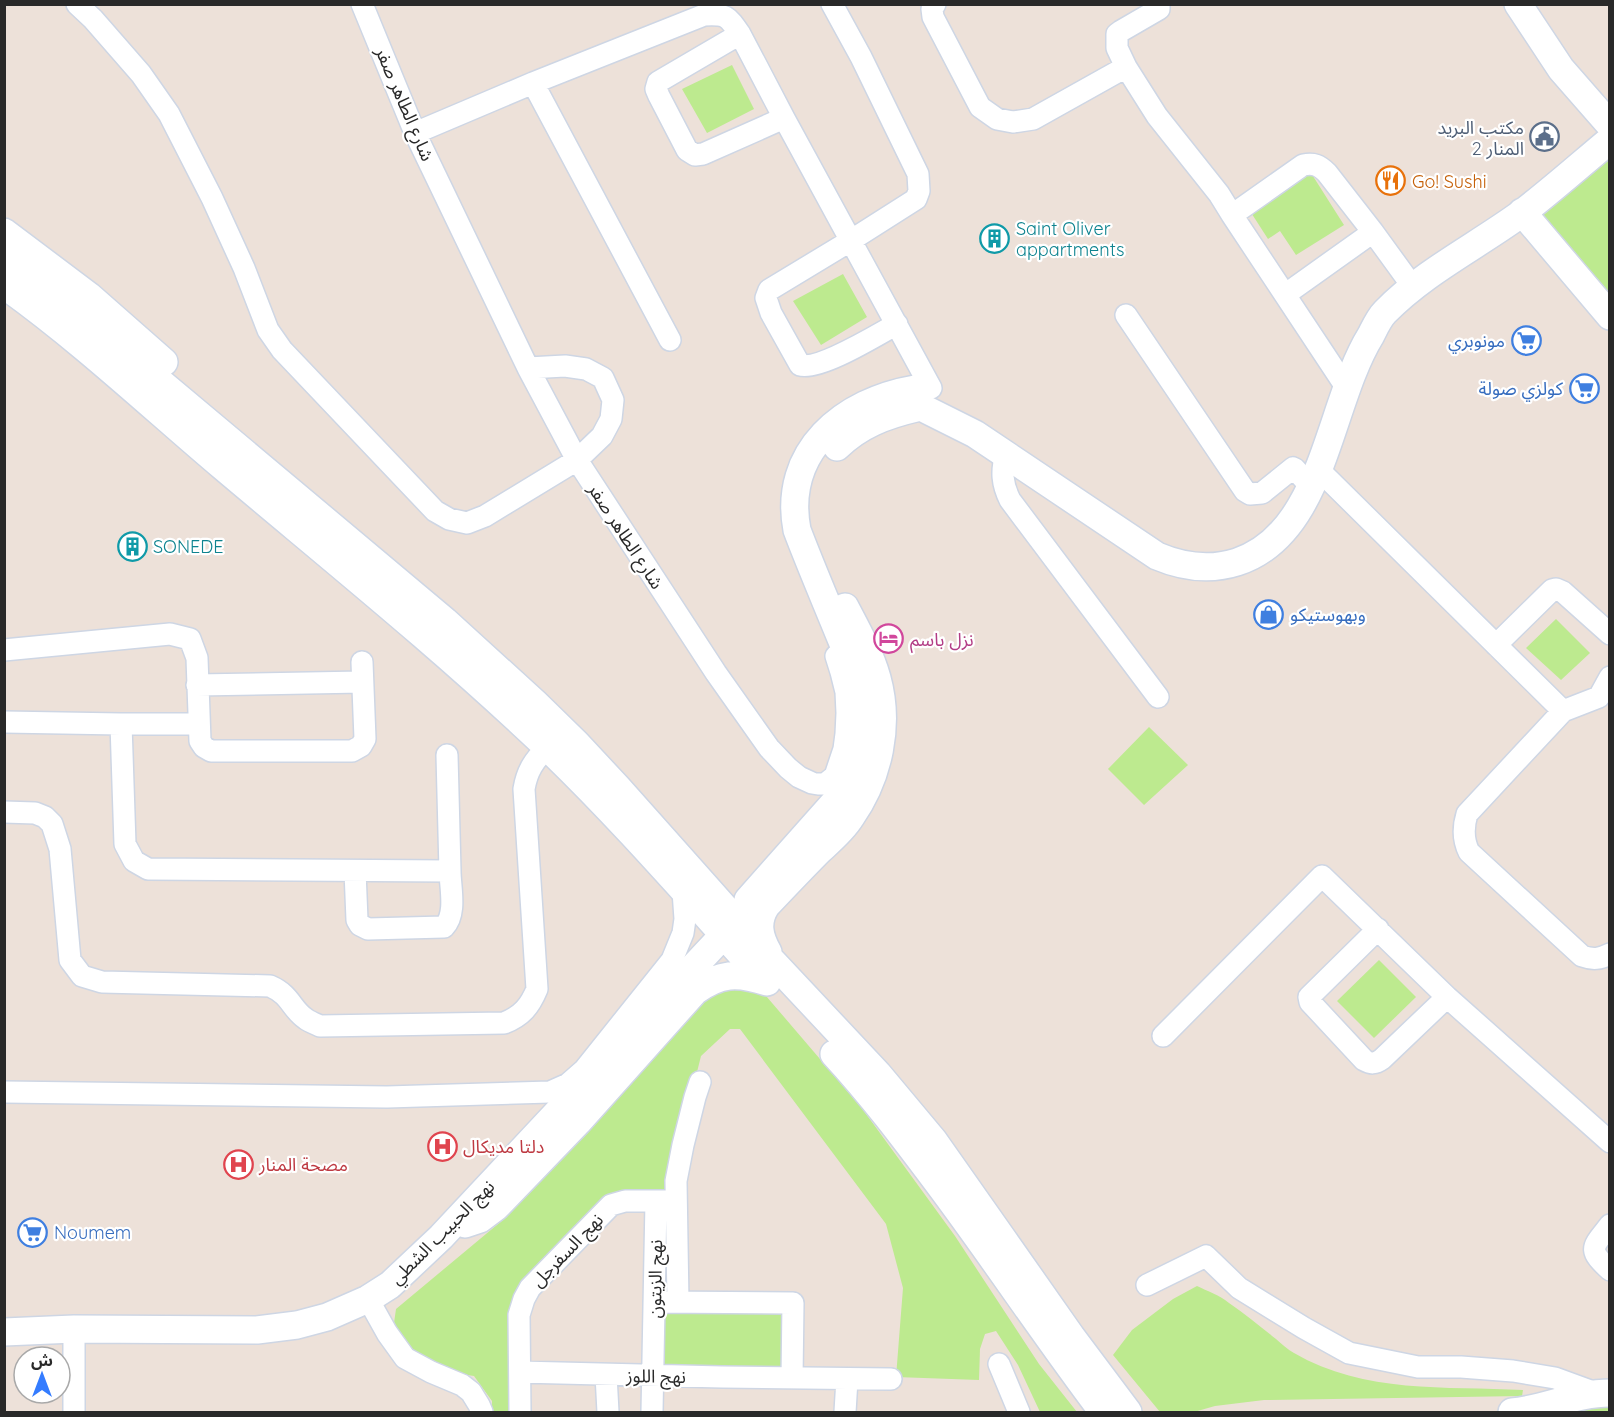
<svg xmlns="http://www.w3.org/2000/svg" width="1614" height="1417" viewBox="0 0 1614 1417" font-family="Quicksand,'Noto Sans Arabic',sans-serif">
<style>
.green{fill:#bdea8f}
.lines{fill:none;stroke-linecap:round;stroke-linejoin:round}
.minor-casing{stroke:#ced6e4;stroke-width:24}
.tertiary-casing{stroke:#ced6e4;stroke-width:30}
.minor{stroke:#fff;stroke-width:21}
.tertiary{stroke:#fff;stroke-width:27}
.labels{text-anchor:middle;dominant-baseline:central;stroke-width:4.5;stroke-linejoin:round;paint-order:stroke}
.street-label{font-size:18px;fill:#292929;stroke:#fff}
.service-label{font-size:18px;fill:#4e5e75;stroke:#fff;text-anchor:end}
.food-label{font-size:18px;fill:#c56008;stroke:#fff;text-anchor:start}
.culture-label{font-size:18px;fill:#0d838f;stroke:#fff;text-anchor:start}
.shop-label{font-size:18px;fill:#366cbe;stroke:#fff;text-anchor:end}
.hotel-label{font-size:18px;fill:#b23c85;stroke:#fff;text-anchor:start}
.health-label{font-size:18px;fill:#be3a42;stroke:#fff;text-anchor:start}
</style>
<rect width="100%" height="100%" fill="#ede1d9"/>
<path class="green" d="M732,65L754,109L707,133L682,89Z
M1609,159V295L1542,216Z
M1311,173L1344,225L1296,255L1280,231L1268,239L1250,211Z
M843,274L867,317L821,345L793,301Z
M1556,619L1590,653L1561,680L1526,648Z
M1149,727L1188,765L1144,805L1108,769Z
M1379,960L1416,997L1374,1038L1337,1001Z
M707,990H761L861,1107L955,1236L1039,1364L1077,1412H1040L1018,1365L996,1331L985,1334L980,1349L979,1380L896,1377L903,1288L886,1224L740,1029H730L701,1056L666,1196L611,1197L515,1296V1412H492V1401L474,1376L441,1371L407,1353L393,1330L396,1309L504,1219Z
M1197,1286C1207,1291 1220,1295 1229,1303C1245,1314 1261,1327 1276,1339C1282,1344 1288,1350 1294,1353C1365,1394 1445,1386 1523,1390L1522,1396L1264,1400L1215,1406L1194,1412H1160L1113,1355L1132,1330L1173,1299Z
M663,1312L783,1313L782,1368L662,1367Z
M1609,1403V1412H1544Z"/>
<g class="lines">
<defs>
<path id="minor" d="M77,4L93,19L141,74L169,114L212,198L244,268L268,330L282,350L435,511L449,519L467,523L485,516L577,460L602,436L611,419L613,400L603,378L586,369L565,366L528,368
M362,4L415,133L528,368L577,460L716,673L769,748L788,768L799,777L812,783L818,784H825L835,776L844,749L846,734L847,713L846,692L841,672L836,656
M832,4L861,57L918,174L919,191L916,199L850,241L769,290L766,298L771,313L800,365C819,371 877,335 897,324
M935,4L932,9L933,17L980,107L997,119L1013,122L1033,119L1126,67
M1159,4V9L1121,31L1117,34V48L1126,67L1157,116L1219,194L1232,215
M740,34L658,82L656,89L659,96L687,150L695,155L703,154L784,118
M533,83L670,340
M415,133L533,83L704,15C726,14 727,15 740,34L784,118L931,388
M1286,294L1373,232
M1126,315L1245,491L1250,494L1262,493L1293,468L1295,469L1310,486
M1346,387L1232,215L1303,165C1314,163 1319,165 1327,173L1373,232L1413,287
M1006,454C1001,471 1002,484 1010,500L1158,697
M1318,469L1563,711
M1496,645L1552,590L1556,589L1563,592L1610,634
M4,650L170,634L190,639L197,658L200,741L204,747L211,751H352L361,746L365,739L362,662
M1610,677L1599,697L1563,711L1467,814C1463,827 1463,840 1469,852L1582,956C1593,960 1600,959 1610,954
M197,685L362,682
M4,722L121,724L125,844L134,861L148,869L450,871L447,755
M121,724H198
M4,812L35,813L45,817L52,824L60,849L70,960L82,976L102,982L270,986C291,995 291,1009 306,1019C310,1022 316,1024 320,1026L504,1023C522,1016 530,1006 537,989L524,789C527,771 534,760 547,748
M355,871L357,920L360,925L368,929L444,927C457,914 450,887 450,871
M1378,929L1309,997L1310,1002L1364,1060C1371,1064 1375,1064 1382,1059L1447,997
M1163,1036L1322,876L1447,997L1610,1142
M4,1092L387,1097L550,1092L568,1084L584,1070L672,960L683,933L685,919L683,891
M1610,1225C1592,1248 1587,1249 1610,1270
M1147,1285L1206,1256L1239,1288L1304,1328L1349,1353L1418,1367H1461L1513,1371L1555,1378L1596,1393
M368,1299L387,1333L405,1358L431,1372L462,1385L471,1392L479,1405L482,1412
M654,1302L793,1303L792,1378
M678,1302L676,1181L683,1145L695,1097L700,1082
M74,1329V1412
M999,1364L1019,1412
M520,1372L722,1377L891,1379
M606,1375L608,1412
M520,1412L519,1315L524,1299L530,1288L611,1205L625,1201H676
M652,1412L656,1201
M845,1412L847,1379"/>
<path id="tertiary" d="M1518,4L1561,69L1610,125
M1522,212L1610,316
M4,232L89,296L164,362
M4,258L79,314L445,621L534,702L577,744L618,788L772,961L878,1074L934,1141L1071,1336L1128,1412
M4,285C81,340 150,405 222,466C331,558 442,647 546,746C621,818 690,898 760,975
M927,410L975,434L1157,556C1183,567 1209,571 1237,562C1324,534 1328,404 1371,335C1375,327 1379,318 1385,312C1424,272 1477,246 1522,213C1552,190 1580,165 1610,140
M837,447C859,425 886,415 916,408
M748,900L842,794C856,768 865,741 863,711C862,686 851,663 842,641C827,604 811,567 797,530C782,451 844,401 915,389
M768,952C759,936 756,922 766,906C784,887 802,868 820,850C831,840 843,830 851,817C879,777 890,725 877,678C870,653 857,630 845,607
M834,1054C871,1094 904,1138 937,1182C994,1258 1046,1337 1103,1412
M465,1224L480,1219L496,1207L578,1122L695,991C720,973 737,972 767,982
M4,1332L74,1329L257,1330L297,1325L327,1317L368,1299L390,1285L441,1237L715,944
M1512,1412C1545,1409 1576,1393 1610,1393"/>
</defs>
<use href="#minor" class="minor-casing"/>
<use href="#tertiary" class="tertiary-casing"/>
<use href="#minor" class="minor"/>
<use href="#tertiary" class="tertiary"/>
</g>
<defs>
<symbol id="civic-ring" viewBox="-11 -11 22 22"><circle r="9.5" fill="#fff" stroke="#5c6f8a" stroke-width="1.5"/><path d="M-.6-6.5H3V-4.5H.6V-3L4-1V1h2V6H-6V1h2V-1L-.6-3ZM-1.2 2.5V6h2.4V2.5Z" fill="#5c6f8a"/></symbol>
<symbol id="restaurant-ring" viewBox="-11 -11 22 22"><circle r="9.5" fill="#fff" stroke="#e8710a" stroke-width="1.5"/><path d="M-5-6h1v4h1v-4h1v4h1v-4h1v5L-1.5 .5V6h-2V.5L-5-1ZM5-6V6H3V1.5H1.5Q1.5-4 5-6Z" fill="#e8710a"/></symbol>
<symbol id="building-ring" viewBox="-11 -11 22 22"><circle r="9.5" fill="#fff" stroke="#0f9aa8" stroke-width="1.5"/><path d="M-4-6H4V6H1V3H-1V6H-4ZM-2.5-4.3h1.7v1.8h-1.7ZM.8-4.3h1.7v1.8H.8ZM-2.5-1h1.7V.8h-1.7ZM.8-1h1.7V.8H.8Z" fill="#0f9aa8"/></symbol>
<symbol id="supermarket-ring" viewBox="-11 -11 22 22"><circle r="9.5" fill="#fff" stroke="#3f7fe0" stroke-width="1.5"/><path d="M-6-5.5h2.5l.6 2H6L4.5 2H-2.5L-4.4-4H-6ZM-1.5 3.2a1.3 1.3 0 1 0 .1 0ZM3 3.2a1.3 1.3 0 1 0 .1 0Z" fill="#3f7fe0"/></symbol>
<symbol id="shop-ring" viewBox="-11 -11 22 22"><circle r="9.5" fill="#fff" stroke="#3f7fe0" stroke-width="1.5"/><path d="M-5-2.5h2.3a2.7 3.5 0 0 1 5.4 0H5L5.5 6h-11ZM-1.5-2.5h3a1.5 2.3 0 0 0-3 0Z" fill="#3f7fe0"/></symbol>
<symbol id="hotel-ring" viewBox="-11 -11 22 22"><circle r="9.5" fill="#fff" stroke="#d1479c" stroke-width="1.5"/><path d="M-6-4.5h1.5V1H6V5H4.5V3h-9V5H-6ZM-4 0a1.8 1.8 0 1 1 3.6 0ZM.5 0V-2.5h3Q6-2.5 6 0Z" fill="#d1479c"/></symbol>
<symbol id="hospital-ring" viewBox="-11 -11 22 22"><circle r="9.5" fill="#fff" stroke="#e0444e" stroke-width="1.5"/><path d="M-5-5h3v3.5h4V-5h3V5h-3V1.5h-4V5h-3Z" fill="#e0444e"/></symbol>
</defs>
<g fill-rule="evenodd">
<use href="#civic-ring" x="1528" y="120" width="33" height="33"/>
<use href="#restaurant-ring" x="1374" y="164" width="33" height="33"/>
<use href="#building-ring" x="978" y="222" width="33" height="33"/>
<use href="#supermarket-ring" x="1510" y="324" width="33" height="33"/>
<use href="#supermarket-ring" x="1568" y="372" width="33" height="33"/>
<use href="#building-ring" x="116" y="530" width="33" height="33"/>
<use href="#shop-ring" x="1252" y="598" width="33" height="33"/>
<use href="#hotel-ring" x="872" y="622" width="33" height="33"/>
<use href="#hospital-ring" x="426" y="1130" width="33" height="33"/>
<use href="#hospital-ring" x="222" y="1148" width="33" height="33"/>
<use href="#supermarket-ring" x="16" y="1216" width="33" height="33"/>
</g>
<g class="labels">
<g class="street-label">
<text transform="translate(405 104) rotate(67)">شارع الطاهر صفر</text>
<text transform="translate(626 536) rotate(57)">شارع الطاهر صفر</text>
<text transform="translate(442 1232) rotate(-45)">نهج الحبيب الشطي</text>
<text transform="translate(567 1250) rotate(-46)">نهج السفرجل</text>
<text transform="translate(655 1279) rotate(-89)">نهج الزيتون</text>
<text transform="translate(656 1376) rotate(1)">نهج اللوز</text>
</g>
<g class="service-label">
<text x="1524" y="127">مكتب البريد<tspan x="1524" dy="21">المنار 2</tspan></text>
</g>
<g class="food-label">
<text x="1412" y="181">Go! Sushi</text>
</g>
<g class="culture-label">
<text x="1016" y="228">Saint Oliver<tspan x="1016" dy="21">appartments</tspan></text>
<text x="153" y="546">SONEDE</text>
</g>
<g class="shop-label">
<text x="1505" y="340">مونوبري</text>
<text x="1563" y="388">كولزي صولة</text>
<text x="1290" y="614" text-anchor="start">وبهوستيكو</text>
<text x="54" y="1232" text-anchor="start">Noumem</text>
</g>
<g class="hotel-label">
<text x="910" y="639">نزل باسم</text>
</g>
<g class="health-label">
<text x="463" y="1146">دلتا مديكال</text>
<text x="259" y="1164">مصحة المنار</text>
</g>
</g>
<rect width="1614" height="1417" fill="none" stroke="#292929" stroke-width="12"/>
<g transform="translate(42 1375)"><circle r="28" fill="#ffffff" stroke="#a9a9a9" stroke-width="1.5"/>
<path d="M0-4.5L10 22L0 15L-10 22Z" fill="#347cff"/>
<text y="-9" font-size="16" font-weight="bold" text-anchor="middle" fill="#292929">ش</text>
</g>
</svg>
